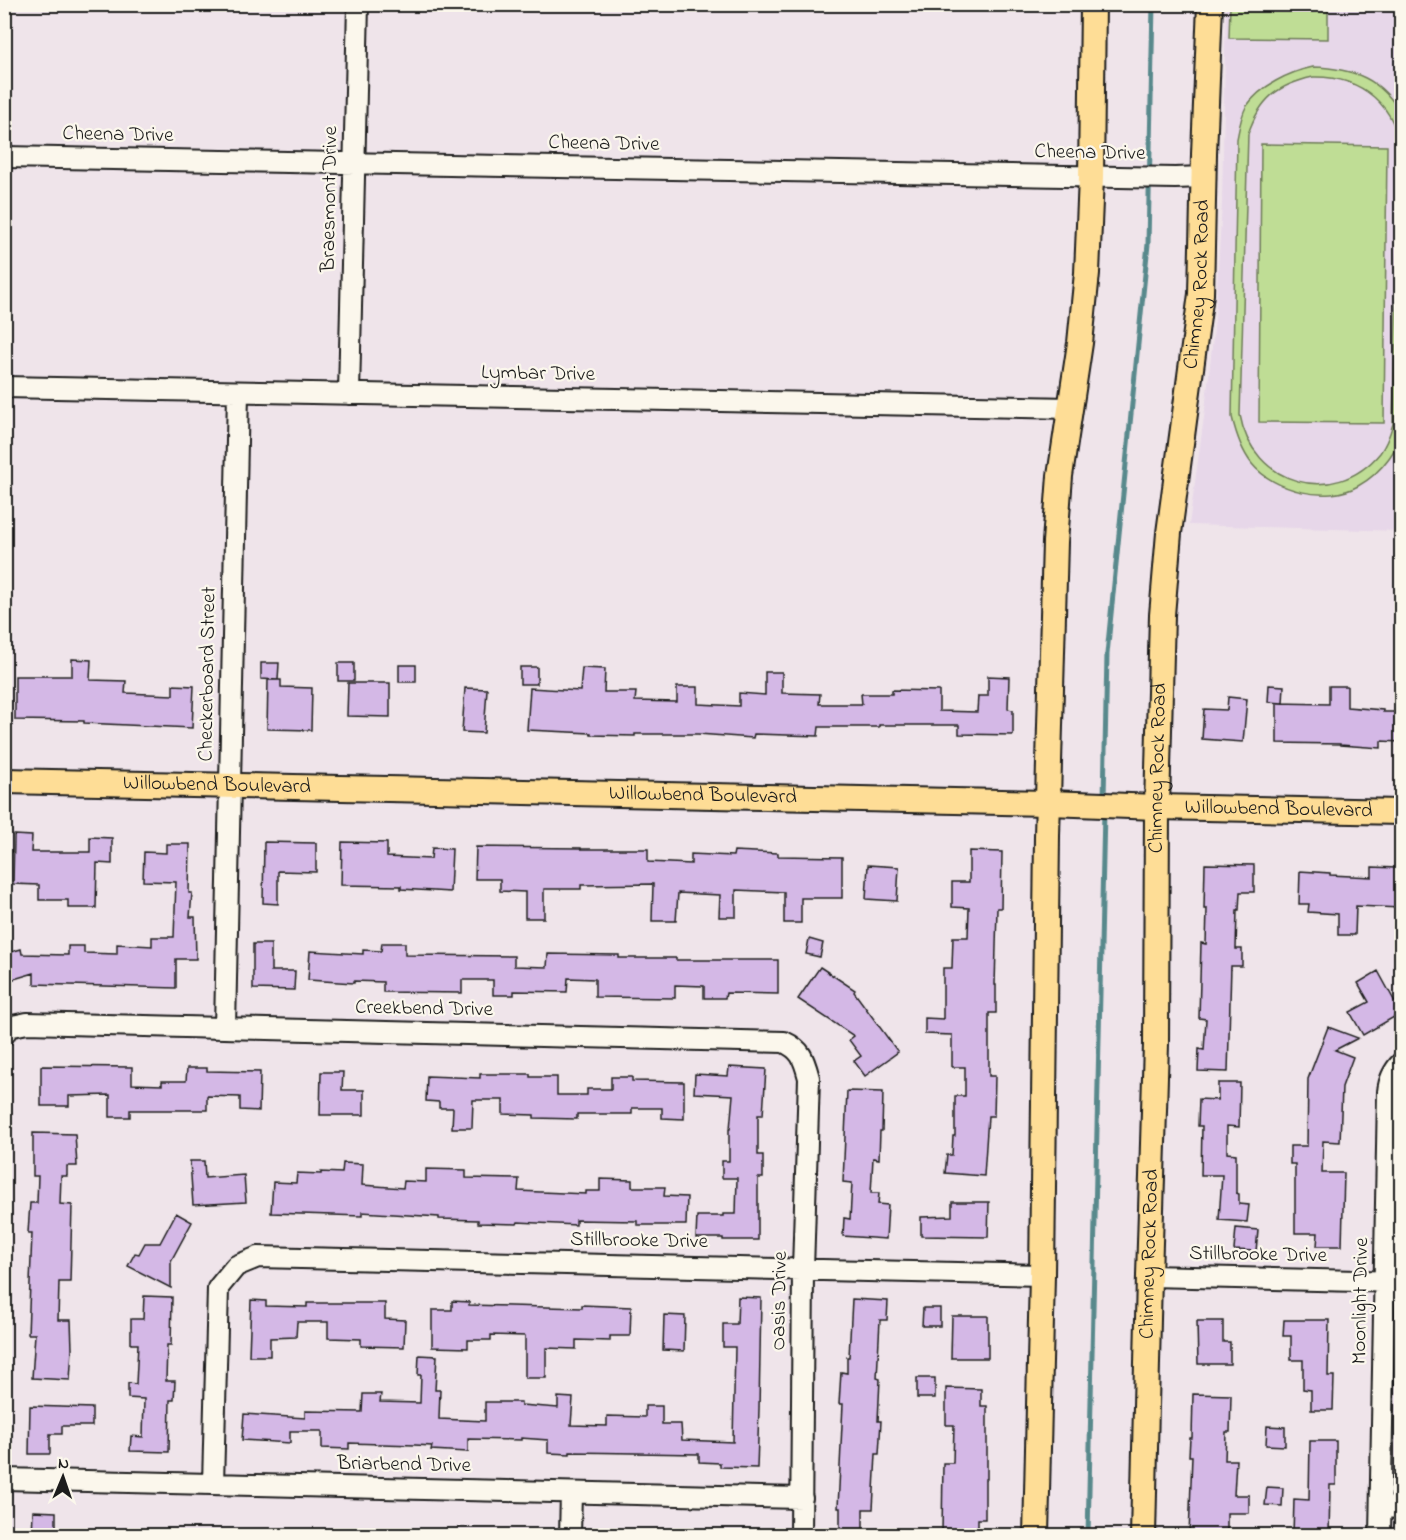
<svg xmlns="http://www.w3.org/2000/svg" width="1406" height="1540" viewBox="0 0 1406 1540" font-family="'Indie Flower',sans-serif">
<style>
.built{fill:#e7d7e9}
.garden{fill:#bfdd95;stroke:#6e7c58;stroke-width:1.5;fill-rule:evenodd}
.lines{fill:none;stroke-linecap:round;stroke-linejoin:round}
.stream{stroke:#59898c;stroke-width:5}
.building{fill:#d4b8e6;stroke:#1c1c1c;stroke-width:1.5}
.minor-casing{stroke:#1c1c1c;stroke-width:24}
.major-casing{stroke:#1c1c1c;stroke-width:28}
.minor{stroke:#fbf7ec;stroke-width:20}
.major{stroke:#fedd96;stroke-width:24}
.labels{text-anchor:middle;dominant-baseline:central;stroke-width:4.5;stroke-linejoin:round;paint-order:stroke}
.street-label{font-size:21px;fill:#1c1c1c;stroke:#fbf7ec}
</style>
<rect width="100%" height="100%" fill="#efe4ea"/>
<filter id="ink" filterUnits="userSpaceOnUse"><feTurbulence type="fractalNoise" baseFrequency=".0167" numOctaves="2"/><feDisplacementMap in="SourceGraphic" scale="12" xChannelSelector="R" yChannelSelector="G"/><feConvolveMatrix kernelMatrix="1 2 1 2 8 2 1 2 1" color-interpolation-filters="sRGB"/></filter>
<g filter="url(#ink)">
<path class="built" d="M1226,5H1401V531L1189,525L1205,410L1215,320L1222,203Z"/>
<path class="garden" d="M1230,5H1328V39L1229,38Z
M1313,67C1353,68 1383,79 1402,116L1401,434C1399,443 1394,451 1389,458C1381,469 1369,480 1358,486C1327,504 1274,491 1252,464C1241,450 1236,434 1232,417L1237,139C1239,129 1241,116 1246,107C1260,86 1289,72 1313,67ZM1313,77C1362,76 1398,106 1400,155L1393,424C1390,434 1386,445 1380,453C1334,509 1252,484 1240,415L1248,134C1260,99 1277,85 1313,77Z
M1261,144L1387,146L1384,423L1259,422Z"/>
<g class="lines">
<path class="stream" d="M1104,799L1107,654L1148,244L1153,4
M1088,1536L1104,811"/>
</g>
<path class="building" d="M72,659L91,660L90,680L126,681L125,693L173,695V685L194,686L192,728L84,723V721L15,720V676H72Z
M261,663H279L278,680L261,679Z
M338,663H354V681H338Z
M399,665H416V682H399Z
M520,667H537V684H520Z
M582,668L605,669L604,692H636L635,701L677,702V687H698V704L739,706V693L765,695V672H782V693L820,694L819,704H862L861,694H892V690L939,691V711L977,712L978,696H988V676L1009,677L1008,709L1013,710V735L959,734V725H879V727H819L818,736L754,734L753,738L698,734H635V736L591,735V733L527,730L530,688L580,691Z
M268,680H281V687L312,688L311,730L267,729Z
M348,683H390V717L347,716Z
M1269,685L1284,686L1283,703L1268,702Z
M1329,686H1347V707L1383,710V712H1401V742L1381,741V748L1340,745V744L1277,743V703L1329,704Z
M465,688L487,689L484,733L462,732Z
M1228,697L1247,699L1243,742L1202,739L1204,709L1227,710Z
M14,835L32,836L31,852H90V837L112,838V864L97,863L96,908H68V900H39V885L13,884Z
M264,842L316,843V872L278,871V904L263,903Z
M342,842L387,843V857L431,859L432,848L452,849L450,892L401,889V886L341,885Z
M166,844H190L189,893H192L190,917H195L196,959H176V988L34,984V973L4,982V954L21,949L22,954L68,955V946H84V953L117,954V944L152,946V937H174L176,882L143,881L144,852L166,853Z
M476,847L581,848V849H648V862L691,864V854L733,856L734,851L778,853V856L842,857V898H801V923H784V892L736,890V917H719L720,895L678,893L676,921H652L653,884L581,885V889H544V918H525V892L500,891V879H475Z
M969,851L1002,852L1001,908H997L995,985H996V1013H989V1076H995L994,1116H988L984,1176L945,1173L947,1155H952L953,1136H955V1096H965V1067H952V1035L925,1034V1018L943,1019V968H952L953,937H968L969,908L952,907V882H969Z
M1205,864L1254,865V892H1240L1239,910H1237L1236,949H1242V966H1231L1228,1072L1198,1071L1199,1049L1204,1050L1206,1019L1199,1018L1201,943L1206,944L1207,909H1204Z
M868,865L899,867L897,901L866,899Z
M1372,867L1396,868V871H1401V908L1356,906L1355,935H1338V914L1308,912L1309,904H1299L1300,871L1330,873V875L1372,877Z
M809,939L823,943L820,957L806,954Z
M382,943H405V955L514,956V966L547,967L548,954L619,955V958H676V960H778V994L726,993L725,998H704V986L675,985V998L595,997V979L568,978L567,992L514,991V995H493V980H462V993L383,992V982L354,981V983L308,980L310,951L363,954V950L381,951Z
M253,944H271V971H295L294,990L253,989Z
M820,967L855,990L854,992L898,1052L865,1076L854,1061L861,1056L849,1040L854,1036L798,999Z
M1378,971L1401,1013L1363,1035L1350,1012L1369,1002L1358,983Z
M1328,1027L1358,1038L1335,1050L1353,1057L1342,1087L1340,1142L1323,1141L1322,1173H1344L1342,1246H1317L1318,1233H1295V1164H1290V1146H1307L1308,1079Z
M41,1066L132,1067V1084L162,1085V1081H186L187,1068H207V1071L260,1072L259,1111L240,1110V1097L207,1096V1110H130V1117H110V1095L69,1096V1106H41Z
M729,1067L766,1069L763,1115H758V1155H763V1178H758V1240H723V1238H696L697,1216H723V1214H736L737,1178H722V1161H729V1129H730L733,1095L694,1093L695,1074L728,1076Z
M321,1072H343L342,1090H364V1115H320Z
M480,1074H530V1077H557V1095H587V1089H611V1077H632V1081L684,1082V1119L662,1118V1108H632V1114H577V1119L534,1118V1115L503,1114V1100H473L472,1128H452L453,1108H439V1102L426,1101L427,1076L480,1078Z
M1218,1083H1240L1239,1127L1227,1126V1153L1236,1154V1193L1239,1194V1204L1249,1205L1247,1222L1219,1220L1222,1175H1201L1202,1126H1198L1199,1099L1218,1100Z
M847,1091L883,1092L882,1131H880L879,1159L873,1158L871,1193H879L878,1204L888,1205L886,1239L843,1236L844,1218L850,1219L852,1183L843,1182Z
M33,1133L75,1134L77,1166H67V1176H61L60,1204L72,1205L70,1282H59L58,1320H71L72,1349L70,1380L32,1378L35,1334H28L32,1233H28L30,1203H37L38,1176H33Z
M190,1161H204L205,1178L244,1175L246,1202L193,1205Z
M343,1163L363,1164L362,1185L403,1188L404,1181L426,1182V1169L466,1170V1178L519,1179L518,1191L586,1194V1191H600V1179L632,1180V1187H665L664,1196L687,1197L686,1225H637V1221L576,1220V1225L518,1222L517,1224L478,1223V1220L439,1219V1217L362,1212V1216L271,1213L273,1182L296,1183L297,1173L321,1174V1172L342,1173Z
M952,1202H989L988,1237L921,1236V1217L952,1216Z
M176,1213L192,1222L171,1261V1288L128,1266L135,1253L139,1254L145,1243H160Z
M1236,1228L1258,1230L1256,1251L1234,1250Z
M144,1296L172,1297L171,1345H167L166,1381H175L174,1400H170L169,1452L130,1451L131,1436L143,1437L144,1399L128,1398V1383L136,1384L138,1344H131V1319H143Z
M738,1297L761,1298L759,1409L757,1468L720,1467V1463L699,1462V1454L570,1452V1454L548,1453V1440L521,1438V1440L468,1439V1452L431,1450L432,1446L415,1445L349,1443V1449L322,1448V1431H290V1443L242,1440L244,1414L305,1418V1411L362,1412L363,1394H381L380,1402L420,1403L421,1375H418L419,1355L437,1356L435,1390H440L439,1419L485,1421V1402H521V1405L558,1408V1397L573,1398L571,1425L607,1426V1416L645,1417V1406H662V1424H681L682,1440L733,1442L735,1347H723V1324H737Z
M852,1299L888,1301L887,1320H880L877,1378L880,1379L878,1421H881L879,1454H876L873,1509H863V1536H840V1508H838L843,1404H839L841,1372L847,1373V1357H849Z
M251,1300L266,1301V1306L307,1307V1303H385V1319L405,1320L404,1347L361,1346V1339L328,1338V1322H297L296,1337L270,1338V1356H249Z
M452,1301L469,1302V1305L582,1308V1305L631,1307L630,1336H610V1341L576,1340V1349L546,1348V1378H525V1336L491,1335V1340H468V1348L432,1347V1310H452Z
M923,1308H940V1326H922Z
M664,1315L685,1316L684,1351L663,1350Z
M952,1316H988V1358H951Z
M1284,1320H1329L1328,1376H1334L1333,1410H1311V1390L1303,1389V1360H1291V1336H1283Z
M1197,1321H1223V1342H1230V1364H1198Z
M917,1378H935V1398H917Z
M946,1388L981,1389V1406H987V1479H985V1519H978V1534H942L943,1463H953L954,1425H946Z
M1193,1394L1231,1395L1230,1432H1226L1225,1460H1236L1234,1495H1249V1513H1227V1536H1189L1192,1456H1189L1190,1438H1192Z
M30,1406L92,1408V1426H62V1434H50V1454H29Z
M1267,1426L1285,1427V1446L1266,1445Z
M1310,1441H1336V1485H1330L1329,1536H1293L1294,1499L1309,1500Z
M1267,1487L1283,1488L1282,1506L1265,1505Z
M33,1511L56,1512V1536H32Z"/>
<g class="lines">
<defs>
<path id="minor" d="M4,157L1119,177L1175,178L1203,177
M4,387L1071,408
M349,394L358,4
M225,1028L238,392
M4,1035L8,1027L27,1023L784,1042C802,1050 804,1060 809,1078L803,1269L801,1536
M1149,1276L1402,1282
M4,1479L802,1498
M213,1484L218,1288L236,1266L258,1257L1042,1275
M1381,1507L1402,1508
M570,1536L571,1493
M1380,1536L1388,1092C1389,1080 1393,1071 1402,1062"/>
<g id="major">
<path id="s1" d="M4,781L1049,803L1157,807L1402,812"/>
<path d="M1036,1536L1042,1275L1047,836L1055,542L1060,476L1080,343L1087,273L1091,177L1093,4"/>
<path id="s2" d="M1143,1536L1149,1276L1156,1044L1157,807L1162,615L1169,533L1201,294L1204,154L1210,4"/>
</g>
</defs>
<use href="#minor" class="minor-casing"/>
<use href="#major" class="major-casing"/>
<use href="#minor" class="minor"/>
<use href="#major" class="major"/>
</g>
</g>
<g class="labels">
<g class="street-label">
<text transform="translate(118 135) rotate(1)">Cheena Drive</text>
<text transform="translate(604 144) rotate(1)">Cheena Drive</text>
<text transform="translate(1090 153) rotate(1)">Cheena Drive</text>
<text transform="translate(330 199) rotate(-89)">Braesmont Drive</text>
<text stroke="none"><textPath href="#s2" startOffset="1254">Chimney Rock Road</textPath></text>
<text transform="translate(538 374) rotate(1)">Lymbar Drive</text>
<text transform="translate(208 674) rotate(-89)">Checkerboard Street</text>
<text stroke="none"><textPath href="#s2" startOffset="768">Chimney Rock Road</textPath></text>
<text stroke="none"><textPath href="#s1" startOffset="213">Willowbend Boulevard</textPath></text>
<text stroke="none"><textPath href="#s1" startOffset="699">Willowbend Boulevard</textPath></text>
<text stroke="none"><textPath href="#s1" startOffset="1275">Willowbend Boulevard</textPath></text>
<text transform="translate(424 1009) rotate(1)">Creekbend Drive</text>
<text transform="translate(639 1241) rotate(1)">Stillbrooke Drive</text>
<text stroke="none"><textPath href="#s2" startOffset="282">Chimney Rock Road</textPath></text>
<text transform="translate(1258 1255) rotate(1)">Stillbrooke Drive</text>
<text transform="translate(780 1301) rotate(-89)">Oasis Drive</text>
<text transform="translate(1361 1301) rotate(-89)">Moonlight Drive</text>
<text transform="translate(404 1465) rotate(1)">Briarbend Drive</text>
</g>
</g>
<rect width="1406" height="1540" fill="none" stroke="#fbf7ec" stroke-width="24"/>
<rect x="12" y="12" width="1382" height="1516" fill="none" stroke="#1c1c1c" stroke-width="2" filter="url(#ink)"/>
<g transform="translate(63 1477) rotate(2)" stroke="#fbf7ec" stroke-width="4.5" paint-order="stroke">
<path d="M0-4.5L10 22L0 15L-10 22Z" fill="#1c1c1c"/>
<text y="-9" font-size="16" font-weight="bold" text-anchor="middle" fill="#1c1c1c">N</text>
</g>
</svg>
